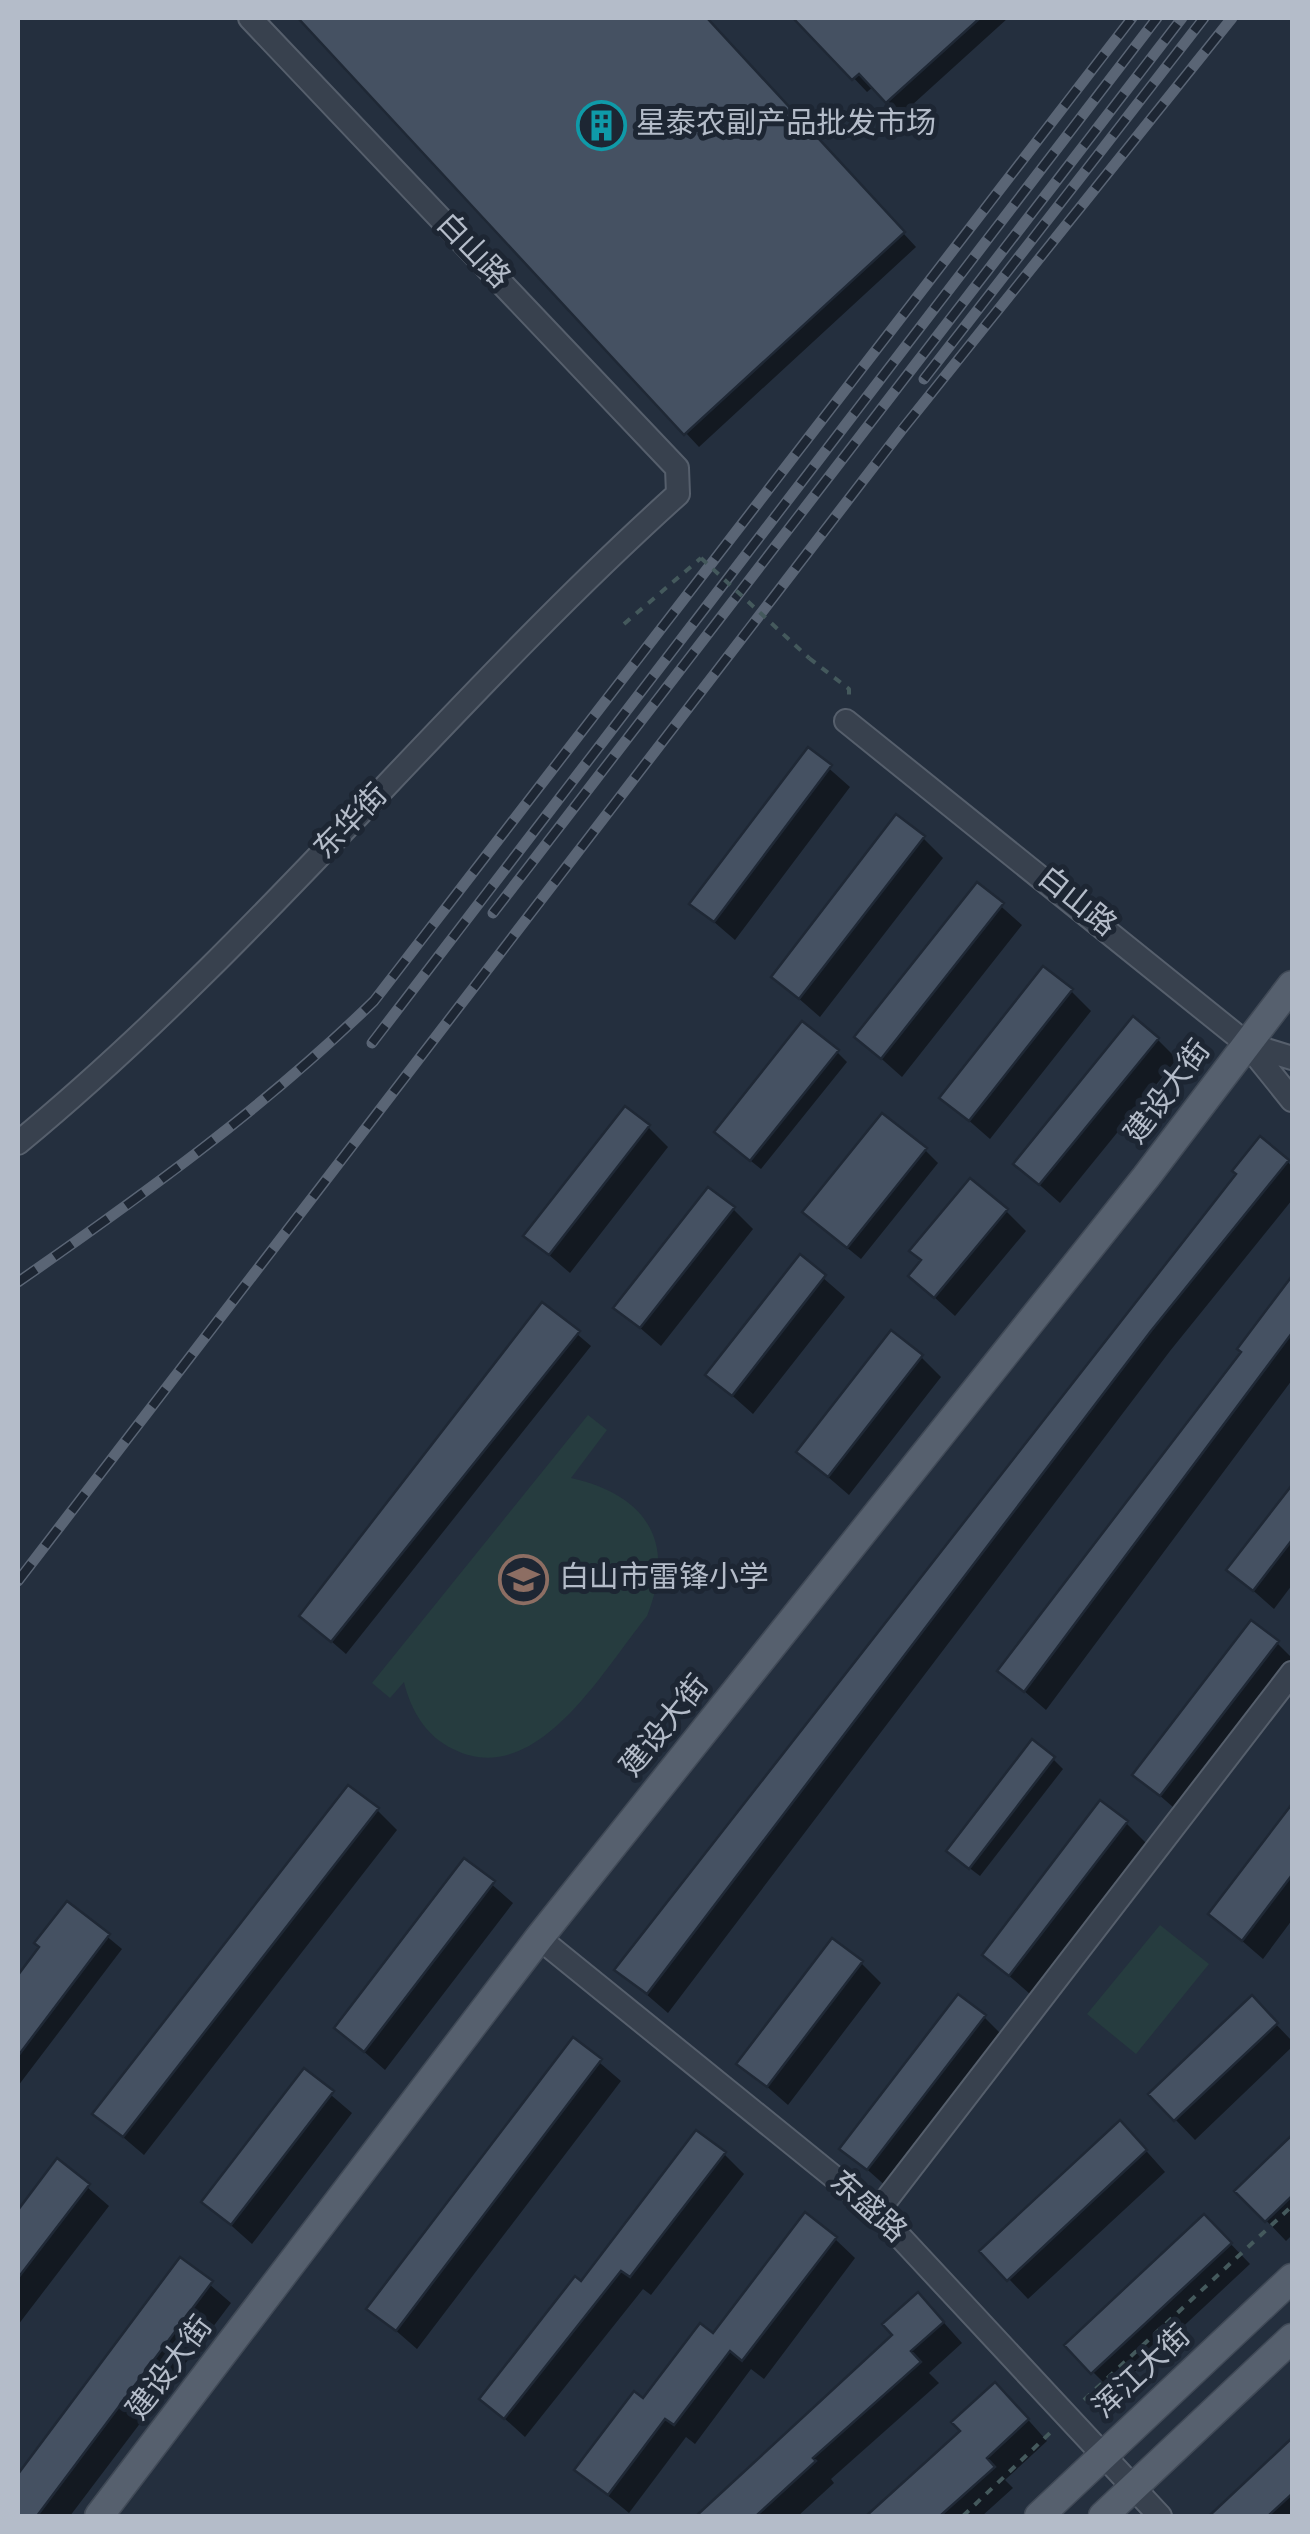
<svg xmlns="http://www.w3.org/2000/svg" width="1310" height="2534" viewBox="0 0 1310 2534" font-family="Overpass,'Noto Sans SC',sans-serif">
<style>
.garden{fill:#263c3f}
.shadow{fill:#0007}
.building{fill:#455162;stroke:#1f2835;stroke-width:2.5}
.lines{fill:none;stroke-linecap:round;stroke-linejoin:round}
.minor-casing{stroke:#565f6c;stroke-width:26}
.major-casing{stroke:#414a57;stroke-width:31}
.path{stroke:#44595c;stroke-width:4;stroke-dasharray:8 8;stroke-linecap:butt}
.minor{stroke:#38414e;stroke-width:22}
.major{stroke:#56606e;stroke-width:28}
.rail-casing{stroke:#5a6575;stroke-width:11}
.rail{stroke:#1d2633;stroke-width:8;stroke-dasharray:22;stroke-linecap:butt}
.path-bridge{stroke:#44595c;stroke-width:4;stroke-dasharray:8 8;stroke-linecap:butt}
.labels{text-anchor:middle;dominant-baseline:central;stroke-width:10;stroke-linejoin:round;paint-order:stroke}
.poi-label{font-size:30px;fill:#b4bcc9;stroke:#1d2633;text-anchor:start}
.street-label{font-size:30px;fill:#b4bcc9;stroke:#1d2633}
</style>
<rect width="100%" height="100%" fill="#242f3e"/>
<path class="garden" d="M588,1415L607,1430L571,1478C646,1495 677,1541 647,1616C603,1670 536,1791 453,1749C426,1736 411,1711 404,1682L390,1698L372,1683Z
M1160,1925L1209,1964L1136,2054L1087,2014Z"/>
<path class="shadow" d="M301,18H704L916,247L699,447Z
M797,18H1008L901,115L874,86L867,92Z
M808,750L850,787L735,940L692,903Z
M923,838L943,858L820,1017L774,977Z
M978,886L1022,925L902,1077L857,1037Z
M1071,991L1091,1011L990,1139L942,1097Z
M1157,1039L1177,1059L1060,1203L1016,1164Z
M837,1052L847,1062L761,1169L727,1142Z
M648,1127L668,1147L570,1273L526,1235Z
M925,1150L938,1163L861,1259L819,1225Z
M1287,1161L1292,1167V1200L1170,1351L668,2013L617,1969Z
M733,1209L753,1229L661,1346L617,1308Z
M1006,1211L1026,1231L955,1316L911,1276Z
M800,1258L845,1297L753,1414L709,1375Z
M1292,1280V1380L1046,1710L1000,1670L1244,1352L1241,1348Z
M543,1305L591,1346L346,1654L302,1616Z
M921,1357L941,1377L849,1495L799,1452Z
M1292,1487V1585L1274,1609L1230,1570Z
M1277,1643L1292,1658V1669L1181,1814L1135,1774Z
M1053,1759L1063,1769L980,1876L959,1860Z
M1292,1808V1920L1263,1959L1211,1914Z
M377,1810L397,1830L144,2155L96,2114Z
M1126,1823L1146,1843L1030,1994L985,1955Z
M465,1861L513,1903L385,2070L337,2028Z
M68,1904L122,1949L18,2086V1979Z
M861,1963L881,1983L788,2105L740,2063Z
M1252,1999L1292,2041V2047L1195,2140L1151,2094Z
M984,2017L1004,2037L888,2188L843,2148Z
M573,2040L621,2081L417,2349L370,2308Z
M304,2072L352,2113L252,2244L205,2202Z
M1292,2141V2235L1286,2241L1238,2191Z
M1140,2144L1165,2172L1028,2299L1009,2279Z
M724,2154L744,2174L651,2295L643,2289L525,2437L482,2398L581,2284Z
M58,2162L109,2206L18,2325V2215Z
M1224,2237L1250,2264L1113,2392L1093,2372Z
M835,2239L855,2258L764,2379L751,2369L695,2444L686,2437L629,2513L577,2470L713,2336Z
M181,2260L231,2303L70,2516H18V2475Z
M937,2315L962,2343L929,2373L939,2383L831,2479L834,2483L798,2516H703L895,2336Z
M1015,2405L1047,2441L1005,2480L1013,2488L982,2516H873L963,2431Z
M1292,2442V2516H1213Z"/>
<path class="building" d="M298,18H707L905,232L684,435Z
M793,18H980L886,103L859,74L852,80Z
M808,747L832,765L714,922L689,904Z
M896,814L925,836L799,999L771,977Z
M977,882L1004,903L881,1059L854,1037Z
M1043,966L1073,989L969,1121L939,1098Z
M1133,1016L1159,1038L1039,1185L1013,1164Z
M802,1021L839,1050L750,1161L714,1132Z
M625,1106L650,1125L549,1255L523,1236Z
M882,1113L927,1148L847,1248L802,1212Z
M1260,1136L1289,1160L1151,1331L647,1994L614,1970L1236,1174L1232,1171Z
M970,1178L1008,1209L934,1298L908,1276L921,1260L909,1251Z
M708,1187L735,1207L640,1328L613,1308Z
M800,1254L826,1275L732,1396L705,1375Z
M1292,1276V1333L1024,1692L997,1671L1241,1352L1237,1349Z
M542,1302L580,1331L331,1642L299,1616Z
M891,1330L923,1355L828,1477L796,1452Z
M1292,1485V1540L1253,1591L1226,1570Z
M1251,1620L1279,1641L1160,1796L1132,1775Z
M1032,1739L1055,1757L969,1869L946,1851Z
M348,1785L379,1808L123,2137L92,2114Z
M1100,1800L1128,1821L1009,1976L982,1955Z
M1292,1804V1875L1242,1941L1208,1914Z
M464,1858L495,1881L364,2052L334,2028Z
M67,1901L110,1934L18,2056V1975L39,1947L34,1943Z
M832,1938L863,1961L767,2087L736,2064Z
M958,1994L986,2015L867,2170L839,2149Z
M1252,1995L1278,2023L1174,2121L1148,2094Z
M573,2037L602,2059L396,2331L366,2309Z
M304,2068L334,2091L231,2225L201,2202Z
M1120,2120L1147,2150L1007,2281L979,2251Z
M696,2130L726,2152L630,2277L621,2271L504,2419L479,2399L575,2276L581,2281Z
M1292,2135V2196L1265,2222L1234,2191Z
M57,2158L90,2184L18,2278V2210Z
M805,2212L837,2237L742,2361L730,2351L674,2425L665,2419L608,2495L574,2470L634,2391L643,2398L700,2323L713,2333Z
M1204,2214L1232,2243L1091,2374L1064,2345Z
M180,2257L213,2281L37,2516H18V2474Z
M918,2292L944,2322L911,2351L921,2362L813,2458L816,2461L756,2516H696L892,2335L882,2324Z
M995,2382L1029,2419L987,2458L995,2467L940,2516H866L960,2431L951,2422Z
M1292,2438V2494L1268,2516H1209Z"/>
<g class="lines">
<defs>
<path id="minor" d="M846,721L1247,1044L1292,1100
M1247,1044L1292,1058
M18,1143C257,946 448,701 678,494L677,468L250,18
M539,1938L877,2212L1160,2516
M877,2212L1292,1673"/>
<path id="major" d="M99,2516L539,1938L1146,1177L1292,985
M1039,2516L1292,2278
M1103,2516L1292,2338"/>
</defs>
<use href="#minor" class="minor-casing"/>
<use href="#major" class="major-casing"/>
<path class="path" d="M624,624L701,558
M809,658L849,689V698
M1084,2400L1292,2206
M963,2516L1052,2431"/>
<use href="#minor" class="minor"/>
<use href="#major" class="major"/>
<defs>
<path id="rail" d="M924,379L1204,18
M493,913L1182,18
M372,1043L1157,18
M18,1282C143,1195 264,1108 374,1001L1132,18
M18,1581L901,431L1232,18"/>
</defs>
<use href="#rail" class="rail-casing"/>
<use href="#rail" class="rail"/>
<path class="path-bridge" d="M701,558L809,658"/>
</g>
<defs>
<symbol id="building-ring" viewBox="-11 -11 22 22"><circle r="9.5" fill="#1d2633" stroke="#0f9aa8" stroke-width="1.5"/><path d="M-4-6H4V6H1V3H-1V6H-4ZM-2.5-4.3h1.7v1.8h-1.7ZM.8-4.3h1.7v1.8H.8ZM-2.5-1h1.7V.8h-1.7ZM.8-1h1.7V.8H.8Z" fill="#0f9aa8"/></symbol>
<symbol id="school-ring" viewBox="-11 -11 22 22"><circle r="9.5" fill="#1d2633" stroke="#8d6e63" stroke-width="1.5"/><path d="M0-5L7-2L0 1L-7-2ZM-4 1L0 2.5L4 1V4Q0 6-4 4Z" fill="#8d6e63"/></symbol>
</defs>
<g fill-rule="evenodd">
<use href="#building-ring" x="574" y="98" width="55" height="55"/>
<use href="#school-ring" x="496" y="1552" width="55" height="55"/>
</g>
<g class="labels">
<g class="poi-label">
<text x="636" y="125">星泰农副产品批发市场</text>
<text x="559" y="1579">白山市雷锋小学</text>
</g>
<g class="street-label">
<text transform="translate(472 252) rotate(46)">白山路</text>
<text transform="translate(352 823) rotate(-46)">东华街</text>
<text transform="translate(1076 903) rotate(39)">白山路</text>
<text transform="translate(1169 1093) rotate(-53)">建设大街</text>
<text transform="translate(666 1727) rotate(-51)">建设大街</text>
<text transform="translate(867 2208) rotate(42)">东盛路</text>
<text transform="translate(171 2369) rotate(-53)">建设大街</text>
<text transform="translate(1143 2373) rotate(-43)">浑江大街</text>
</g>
</g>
<rect width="1310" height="2534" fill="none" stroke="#b4bcc9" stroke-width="40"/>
</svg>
